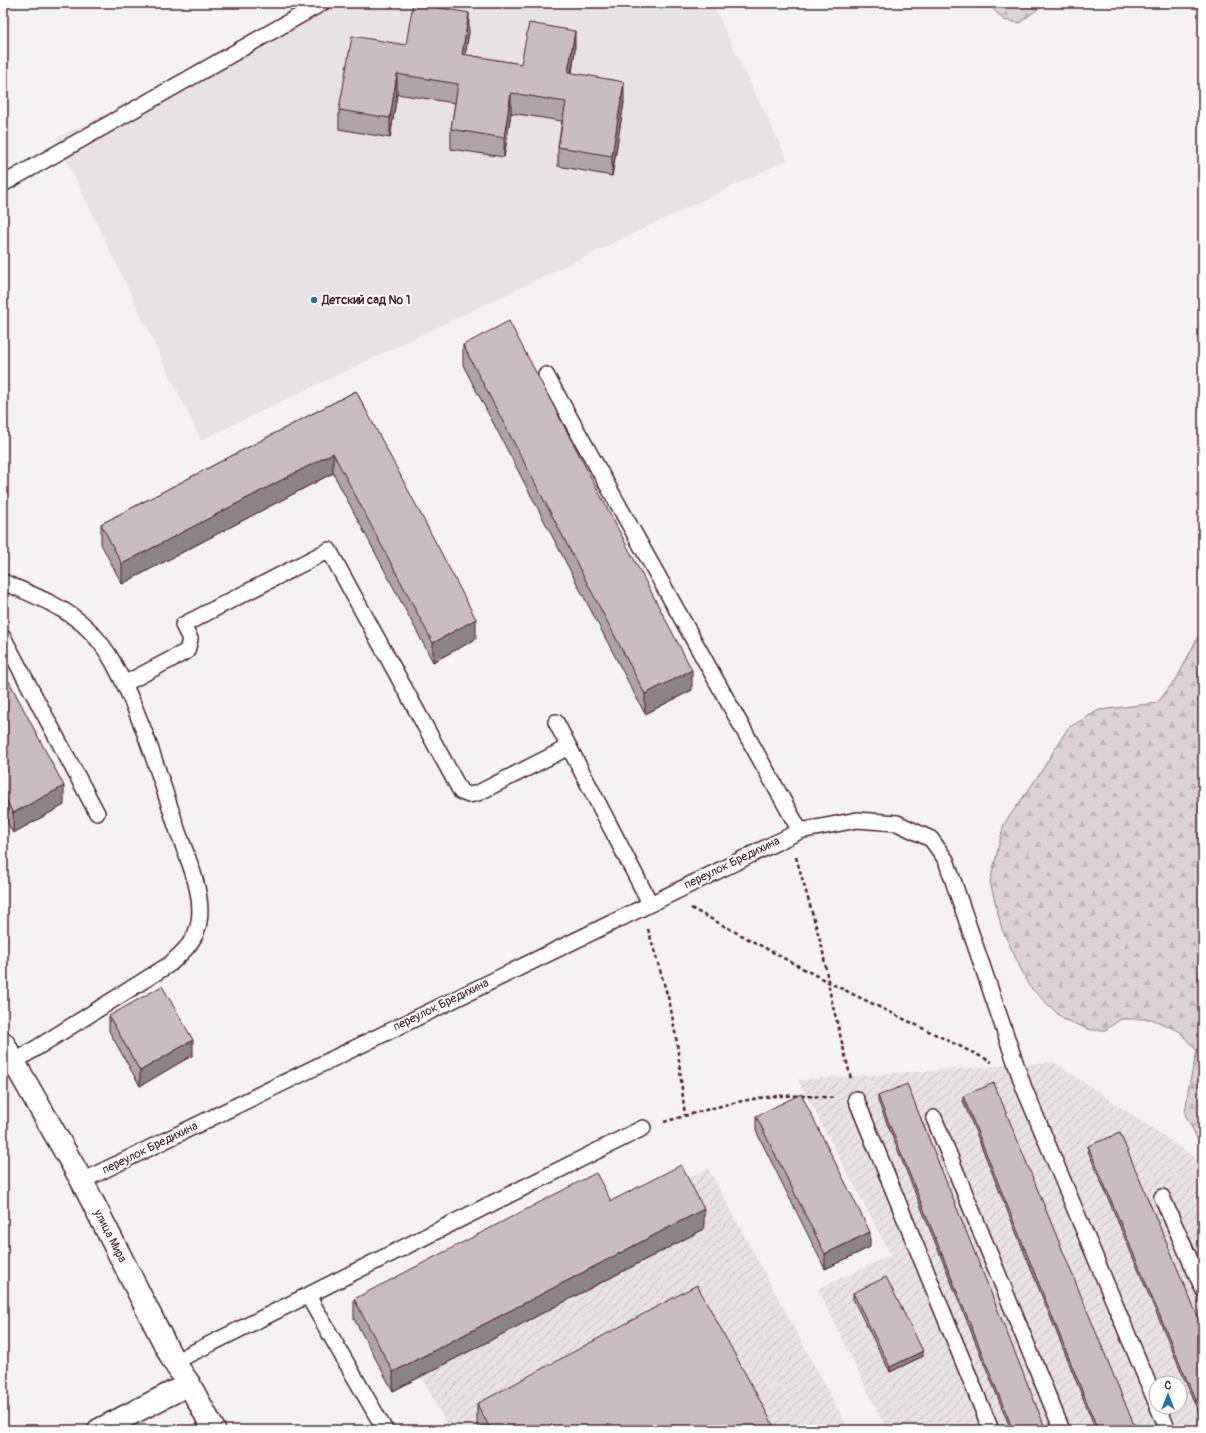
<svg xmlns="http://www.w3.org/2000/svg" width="1206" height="1433" viewBox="0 0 1206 1433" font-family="Pangolin,sans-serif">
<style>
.built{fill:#e7e2e3}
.industrial{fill:url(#industrial-furrows);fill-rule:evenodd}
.forest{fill:url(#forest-firs);stroke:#927880}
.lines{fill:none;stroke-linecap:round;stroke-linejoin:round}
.service-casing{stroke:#4a1f2b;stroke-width:18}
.minor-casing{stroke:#4a1f2b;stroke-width:25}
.secondary-casing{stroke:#4a1f2b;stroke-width:25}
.path{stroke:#4a1f2b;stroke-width:2.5;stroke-dasharray:4 3;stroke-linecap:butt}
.service{stroke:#fff;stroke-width:15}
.minor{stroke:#fff;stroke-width:22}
.secondary{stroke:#fff;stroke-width:22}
.wall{fill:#aea3a6;stroke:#4a1f2b}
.shaded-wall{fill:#8d8487;stroke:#4a1f2b}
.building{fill:#cabdc1;stroke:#4a1f2b}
.poi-dot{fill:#1f6fb2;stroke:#fff;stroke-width:1.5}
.labels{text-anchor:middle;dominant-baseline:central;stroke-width:4;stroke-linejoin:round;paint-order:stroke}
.poi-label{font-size:12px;font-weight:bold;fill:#4a1f2b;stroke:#fff;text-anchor:start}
.street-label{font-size:12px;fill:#4a1f2b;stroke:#fff}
</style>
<defs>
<pattern id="industrial-furrows" width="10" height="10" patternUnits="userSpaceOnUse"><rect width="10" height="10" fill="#e7e2e3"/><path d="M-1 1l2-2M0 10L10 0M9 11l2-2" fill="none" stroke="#c8c1c3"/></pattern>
<pattern id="forest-firs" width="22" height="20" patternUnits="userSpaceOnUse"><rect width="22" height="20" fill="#dbd2d5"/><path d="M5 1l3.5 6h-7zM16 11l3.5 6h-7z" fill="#bdb4b7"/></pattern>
</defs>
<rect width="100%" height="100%" fill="#f4f2f2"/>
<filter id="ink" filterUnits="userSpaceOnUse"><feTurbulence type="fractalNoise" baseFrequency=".025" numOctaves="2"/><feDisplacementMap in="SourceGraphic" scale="8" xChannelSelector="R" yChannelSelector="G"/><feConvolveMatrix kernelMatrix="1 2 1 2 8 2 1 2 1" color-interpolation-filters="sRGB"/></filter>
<g filter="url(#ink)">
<path class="built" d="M338,3H712L787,160L201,440L56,138Z"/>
<path class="industrial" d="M1054,1062L1203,1163V1430H887L818,1289L891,1255L798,1080ZM1156,1383H1180V1407H1156Z
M708,1168L849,1430H450L398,1333Z"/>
<path class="forest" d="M987,3H1046L1019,23L1004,20Z
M1203,627V1143L1197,1138L1185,1114L1189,1085L1197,1051L1179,1031L1152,1019H1121L1105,1030H1091L1063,1019L1029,986L1002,929L990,882L1004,824L1039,775L1068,728L1099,710L1157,703L1177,678Z"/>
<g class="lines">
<defs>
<path id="service" d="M3,184L322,3
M546,375L800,831
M3,582C31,594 66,607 88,629C97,638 107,651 113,662C141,713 159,774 177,829C187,857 204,892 199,922C196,941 183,952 170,964L3,1069
M3,637L97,813
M124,684L187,651L190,639L183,625L329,550L461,792L469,795L478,793L569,747
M556,722L650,903
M856,1099L991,1430
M934,1118L1062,1430
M82,1181L800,831L857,820L897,823L931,839L946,860L1024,1088L1156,1402
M1162,1197L1203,1289
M308,1296L385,1430
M174,1362L643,1128
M1158,1407L1168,1430"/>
<path id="minor" d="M99,1430L189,1384"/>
<path id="secondary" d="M3,1043L82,1181L174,1362L189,1384L214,1430"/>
</defs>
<use href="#service" class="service-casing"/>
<use href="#minor" class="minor-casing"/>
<use href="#secondary" class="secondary-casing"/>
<path class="path" d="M796,857L822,947L831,998L851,1079
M691,908L828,982L992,1062
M648,929L670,1004L677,1043L685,1116
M664,1122C695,1113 727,1103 759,1098C784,1094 810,1096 835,1098"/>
<use href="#service" class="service"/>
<use href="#minor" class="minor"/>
<use href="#secondary" class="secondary"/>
</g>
<path class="wall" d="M469,32L465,55L521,64L575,50L572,73L624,102L612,176L558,166V147L562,121L511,113L504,157L451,149V129L455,103L397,94L390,138L339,129V110L406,45Z
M463,345L692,690L645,714L463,365Z
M356,391L476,639L433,662L333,473L122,584L101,544V524Z
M3,670L64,805L13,833L3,814Z
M109,1016L193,1055L140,1086L109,1031Z
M878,1096L1046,1430H1011L878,1101Z
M963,1096L1136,1430H1096L963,1101Z
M756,1116L870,1247L825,1269L756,1131Z
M1088,1146L1203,1329V1423L1088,1151Z
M611,1201L704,1229L393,1391L354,1319V1299Z
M853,1293L923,1356L890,1372L853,1299Z
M477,1404L776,1430H481L477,1424Z"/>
<path class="shaded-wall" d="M469,13V32L462,74V54Z
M575,31V50L568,92V72Z
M397,74V94L390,138V118Z
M624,82V102L612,176V156Z
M511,93V113L504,157V138Z
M333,453V473L122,584V564Z
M476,619V639L433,662V643Z
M692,670V690L645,714V694Z
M64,786V805L13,833V813Z
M193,1040V1055L140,1086V1071Z
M704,1209V1229L393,1391V1372Z
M870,1232V1247L825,1269V1254Z
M923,1351V1356L890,1372V1367Z"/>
<path class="building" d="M413,3L469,13L462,54L521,64L529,23L575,31L568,72L624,82L612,156L558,147L566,102L511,93L504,138L451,129L458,84L397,74L390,118L339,110L352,36L406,45Z
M509,321L692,670L645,694L463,345Z
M356,391L476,619L433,643L333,453L122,564L101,524Z
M3,670L64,786L13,813L3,794Z
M162,986L193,1040L140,1071L109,1016Z
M994,1083L1136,1430H1098L963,1096Z
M907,1084L1046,1430H1013L878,1096Z
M801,1094L870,1232L825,1254L756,1116Z
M1120,1133L1203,1329V1418L1088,1146Z
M681,1165L704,1209L393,1372L354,1299L596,1173L611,1201Z
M886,1277L923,1351L890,1367L853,1293Z
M697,1285L776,1430H491L477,1404Z
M961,1427L962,1430H954Z"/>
</g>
<circle class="poi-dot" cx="314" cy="300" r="4"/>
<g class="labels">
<g class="poi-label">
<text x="322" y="300">Детский сад № 1</text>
</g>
<g class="street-label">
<text transform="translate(732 863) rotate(-26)">переулок Бредихина</text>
<text transform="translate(441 1005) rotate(-26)">переулок Бредихина</text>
<text transform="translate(150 1148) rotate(-26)">переулок Бредихина</text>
<text transform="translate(110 1236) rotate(63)">улица Мира</text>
</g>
</g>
<rect width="1206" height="1433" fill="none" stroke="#fff" stroke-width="16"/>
<rect x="8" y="8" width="1190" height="1417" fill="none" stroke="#4a1f2b" stroke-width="1.5" filter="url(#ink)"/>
<g transform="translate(1168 1395)"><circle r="19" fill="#ffffff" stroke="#b7a5aa"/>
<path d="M0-3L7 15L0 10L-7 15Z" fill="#1f6fb2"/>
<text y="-6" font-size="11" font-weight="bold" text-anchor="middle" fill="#4a1f2b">С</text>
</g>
</svg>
